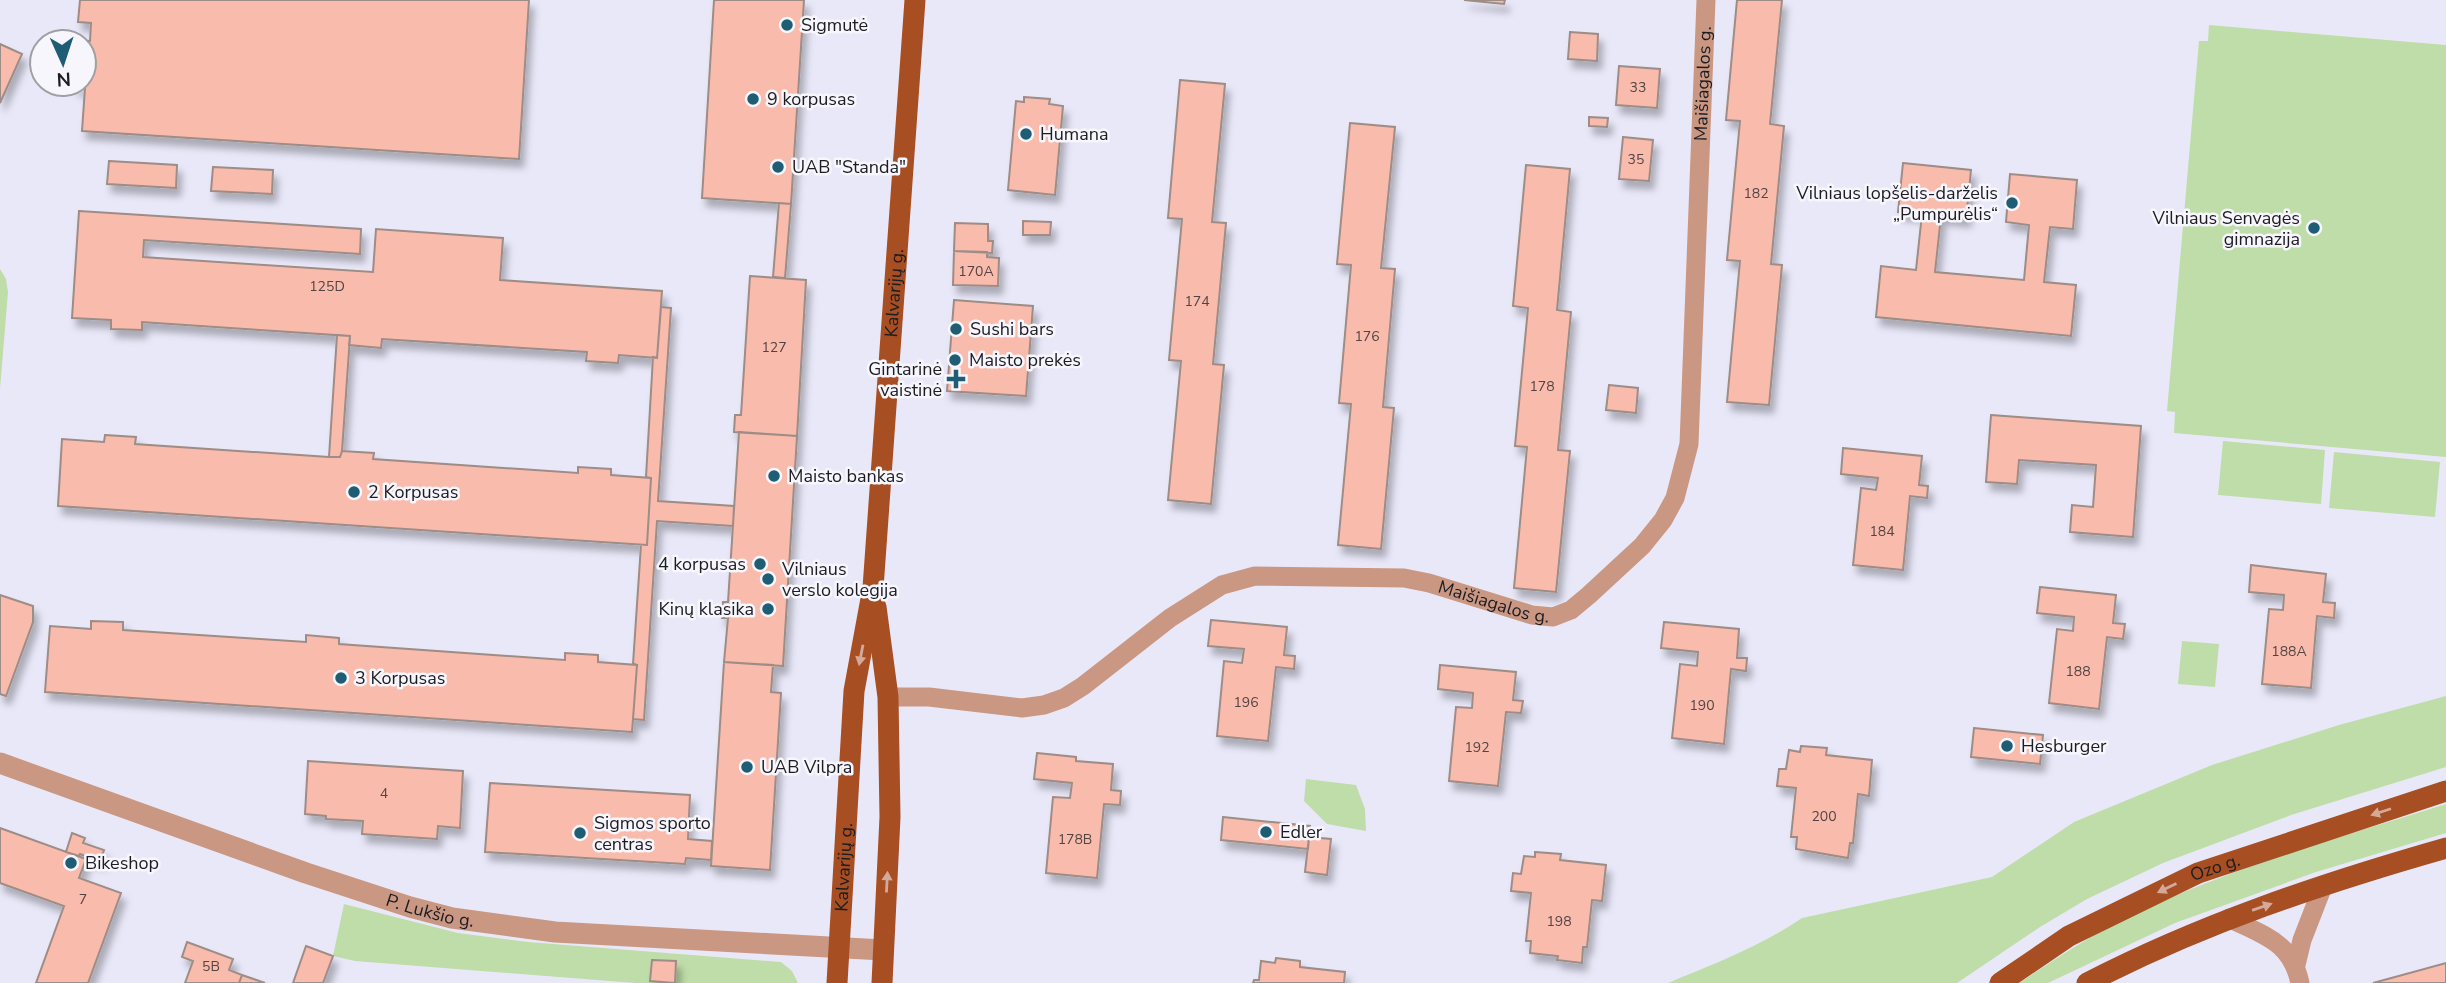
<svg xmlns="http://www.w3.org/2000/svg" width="2446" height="983" viewBox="0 0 2446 983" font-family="'Nunito Sans',sans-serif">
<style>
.green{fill:#bfdda8}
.building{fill:#f9bcac;stroke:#9e8c87;stroke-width:2;filter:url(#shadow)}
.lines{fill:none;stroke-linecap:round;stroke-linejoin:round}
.minor{stroke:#ca9782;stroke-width:19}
.tertiary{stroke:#ca9782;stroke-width:21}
.primary{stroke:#a74e22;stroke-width:21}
.oneway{fill:#d3aa9a}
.poi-dot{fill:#1e5d73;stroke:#f7f6fd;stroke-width:2.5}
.labels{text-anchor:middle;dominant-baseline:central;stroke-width:5;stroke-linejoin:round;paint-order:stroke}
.number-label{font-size:14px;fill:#534444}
.poi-label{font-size:18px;fill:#1c1c22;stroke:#f7f6fd;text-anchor:start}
.street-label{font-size:18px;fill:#1c1c22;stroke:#f7f6fd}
</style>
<defs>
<filter id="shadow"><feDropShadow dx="4.5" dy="8" stdDeviation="3.5" flood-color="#0004"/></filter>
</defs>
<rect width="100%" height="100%" fill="#e9e8f9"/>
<path class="green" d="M2209,25L2446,45V457L2174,433L2175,412L2167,411L2199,41H2208Z
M0,269L6,279L8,292L0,389Z
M2223,441L2325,450L2321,504L2218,495Z
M2334,452L2440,462L2435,517L2329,508Z
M2182,641L2219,644L2215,687L2178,684Z
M2446,696V767L2291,815L2163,863L2087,899L2040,927L1957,983H1668C1714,964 1761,946 1802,918L1992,877L2074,822L2212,765L2339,725Z
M1306,779L1356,785L1365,809L1366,831L1327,824L1304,801Z
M2446,804V833L2316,872L2175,923L2048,983H2019C2056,959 2094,933 2134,914C2233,867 2341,837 2446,804Z
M344,904L458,933L528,942L781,962L792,971L798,983H635L355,961L333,956Z"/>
<path class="building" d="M80,0H529L519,159L82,131L85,88L74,87V84H84V42L77,40L90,41L91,23L78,22Z
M714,0H804L791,204L702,198Z
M1464,0H1505L1504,4Z
M1737,0H1782L1770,124L1784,126L1771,264L1782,265L1769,405L1727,402L1740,261L1727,260L1740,121L1726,120Z
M1570,32L1598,34L1597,61L1568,59Z
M0,44L22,54L0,103Z
M1619,66L1660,69L1657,108L1616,105Z
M1180,80L1225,84L1212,222L1226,223L1213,364L1224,365L1211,504L1168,500L1181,361L1169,360L1182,219L1168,218Z
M1024,97L1050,99L1049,104L1063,106L1055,195L1008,190L1016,101L1024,102Z
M1589,117L1608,118L1607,127L1589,126Z
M1350,123L1395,127L1381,268L1395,269L1383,407L1394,408L1381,549L1338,545L1351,404L1339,403L1351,265L1337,264Z
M1623,137L1653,140L1649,181L1619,179Z
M109,161L177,165L176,188L107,184Z
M1903,163L1971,170L1966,219L1941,216L1935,272L2024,280L2029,225L2006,222L2010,174L2077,180L2073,229L2050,227L2044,282L2076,285L2071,336L1876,317L1881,266L1916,270L1922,214L1898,212Z
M1526,165L1570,169L1557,310L1571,312L1558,450L1570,451L1556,592L1514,588L1527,447L1515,446L1528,308L1513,306Z
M213,167L273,170L272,194L211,191Z
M779,203L791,204L785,278L773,277Z
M79,211L361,229L360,254L144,240L143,257L373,272L376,229L503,238L500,280L662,291L657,358L619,355L618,363L586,361L587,352L382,339L381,348L349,345L350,336L142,322V330L111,329V320L72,318Z
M1023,221L1051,222L1050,235H1023Z
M955,223L988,224V241H993L992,253L954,251Z
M954,251L987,252V257L999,258L998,286L953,285Z
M750,276L806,280L797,436L734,432L735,415H741Z
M954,300L1033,306L1026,396L947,391Z
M661,307L671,308L658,501L734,506L733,526L657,521L644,720L633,719L637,665L633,664L641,545H647L651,478L646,477L653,357L657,358Z
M337,335L350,336L342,451L340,457H329Z
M1609,385L1638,388L1636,413L1606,410Z
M1991,415L2141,426L2133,537L2070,532L2072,505L2093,507L2096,465L2019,460L2017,484L1986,482Z
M739,432L797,436L783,666L724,662L728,618H722L723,602H728Z
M105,435L136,437L135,444L329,457H340L342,451L374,453L373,459L578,473V467L611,469V475L651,478L647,545L58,506L62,439L104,442Z
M1843,448L1922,456L1919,485L1928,486L1927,498L1910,496L1903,570L1853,565L1861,488L1876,490L1878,478L1841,474Z
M2251,565L2326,574L2323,602L2335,603L2334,618L2317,616L2311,688L2262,684L2269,609L2283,610L2284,595L2249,592Z
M2040,587L2116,595L2113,623L2125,624L2123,639L2107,637L2099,709L2049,703L2057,629L2073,631L2074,617L2037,613Z
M0,595L33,606V622L6,696L0,694Z
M1211,620L1287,627L1284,655L1295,656L1294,669L1276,667L1268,741L1217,736L1224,661L1242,663L1244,649L1208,646Z
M91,621L123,622V630L306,642V635L339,638V644L565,660V653L598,655V662L637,665L632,732L45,692L50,626L91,629Z
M1664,622L1739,629L1737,658H1747L1746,671L1731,669L1724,744L1672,738L1680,664L1697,666L1698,652L1661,648Z
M724,662L773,665L771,692L781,693L770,870L711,866Z
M1440,665L1516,672L1513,700L1523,701L1521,713L1506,712L1498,786L1449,781L1456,707L1472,708L1473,693L1438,689Z
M1974,728L2043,735L2040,764L1971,757Z
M1801,746L1827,748L1826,755L1872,760L1869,796L1858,794L1853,843H1850L1848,858L1796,849L1797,837H1791L1796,788L1777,786L1779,769H1786L1789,750L1800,752Z
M1037,753L1076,757V761L1113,764L1111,790L1121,791L1120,805L1104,804L1097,878L1046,873L1053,797L1070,798L1072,783L1034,779Z
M308,761L463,771L460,828L438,826L437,839L362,834L363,821L326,819V816L305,814Z
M490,783L690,795L688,839L712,841L711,860L686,858L685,864L485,852Z
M1223,817L1310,826L1308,849L1221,840Z
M0,828L86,859L79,878L121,893L88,983H36L64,906L0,883Z
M72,833L85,838L83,843L104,850L100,861L80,854L79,856L66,852Z
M1309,837L1331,839L1327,875L1305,872Z
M1535,852L1561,854L1560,860L1606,865L1602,901L1592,900L1587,947H1583L1582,963L1557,960L1558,956L1530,953L1531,941H1526L1531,893L1511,891L1513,873L1521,874L1524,856L1535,857Z
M187,942L233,959L229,970L242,975L239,983H185L193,961L182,957Z
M306,946L333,956L323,983H293Z
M1276,958L1300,961V967L1345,972L1344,983H1253L1254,980H1259L1261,961L1275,963Z
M652,960L676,961L675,983L650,981Z
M2446,963V983H2373Z
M242,975L265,983H239Z"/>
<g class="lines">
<g class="minor">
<path id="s1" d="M888,697H929L1022,708L1044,705L1064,698L1083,686L1170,618L1222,585L1255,576L1404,578L1429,583L1532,615L1553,617L1571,610L1589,595L1642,546L1663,520L1675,498L1689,444L1706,0"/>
<path d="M2229,918C2264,936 2291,941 2300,983"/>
<path d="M2296,965L2302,940L2323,886"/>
</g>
<path class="tertiary" id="s2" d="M0,763L306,873L410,907L452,918L555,932L883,950"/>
<g class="primary">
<path d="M876,607L888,697L890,817L882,983"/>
<path id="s3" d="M837,983L854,691L873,588L915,0"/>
<path id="s4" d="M2000,983L2069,936L2198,873L2446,791"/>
<path d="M2087,983C2201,924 2323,883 2446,848"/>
</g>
</g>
<defs><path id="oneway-solid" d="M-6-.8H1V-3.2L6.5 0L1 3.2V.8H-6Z" transform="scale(1.75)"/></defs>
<g class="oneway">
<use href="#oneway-solid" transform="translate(861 655) rotate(101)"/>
<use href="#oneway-solid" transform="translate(2381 812) rotate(162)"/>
<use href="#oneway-solid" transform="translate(887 882) rotate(-87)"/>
<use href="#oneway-solid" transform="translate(2167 888) rotate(154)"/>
<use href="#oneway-solid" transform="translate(2262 907) rotate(-19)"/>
</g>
<g class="poi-dot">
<circle cx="787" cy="25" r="7"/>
<circle cx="753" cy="99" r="7"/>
<circle cx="1026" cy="134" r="7"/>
<circle cx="778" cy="167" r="7"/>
<circle cx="2012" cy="203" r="7"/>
<circle cx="2314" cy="228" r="7"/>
<circle cx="956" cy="329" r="7"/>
<circle cx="955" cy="360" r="7"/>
<path d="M952.5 368.5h7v7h7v7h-7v7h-7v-7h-7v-7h7z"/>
<circle cx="774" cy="476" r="7"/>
<circle cx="354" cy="492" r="7"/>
<circle cx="760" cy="564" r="7"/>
<circle cx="768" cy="579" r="7"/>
<circle cx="768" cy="609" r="7"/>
<circle cx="341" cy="678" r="7"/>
<circle cx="2007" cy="746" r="7"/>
<circle cx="747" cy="767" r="7"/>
<circle cx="1266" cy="832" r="7"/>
<circle cx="580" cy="833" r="7"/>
<circle cx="71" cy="863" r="7"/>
</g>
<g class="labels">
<g class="number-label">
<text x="1638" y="87">33</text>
<text x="1636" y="159">35</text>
<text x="1756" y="193">182</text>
<text x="976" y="271">170A</text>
<text x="327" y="286">125D</text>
<text x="1197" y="301">174</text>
<text x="1367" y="336">176</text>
<text x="774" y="347">127</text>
<text x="1542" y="386">178</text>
<text x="1882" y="531">184</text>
<text x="2289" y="651">188A</text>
<text x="2078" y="671">188</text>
<text x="1246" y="702">196</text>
<text x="1702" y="705">190</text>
<text x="1477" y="747">192</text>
<text x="384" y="793">4</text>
<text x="1824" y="816">200</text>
<text x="1075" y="839">178B</text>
<text x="83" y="899">7</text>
<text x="1559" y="921">198</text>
<text x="211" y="966">5B</text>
</g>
<g class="poi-label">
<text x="801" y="25">Sigmutė</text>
<text x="767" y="99">9 korpusas</text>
<text x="1040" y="134">Humana</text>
<text x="792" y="167">UAB "Standa"</text>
<text x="1998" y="193" text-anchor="end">Vilniaus lopšelis-darželis<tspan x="1998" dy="21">„Pumpurėlis“</tspan></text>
<text x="2300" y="218" text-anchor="end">Vilniaus Senvagės<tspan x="2300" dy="21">gimnazija</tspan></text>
<text x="970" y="329">Sushi bars</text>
<text x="969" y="360">Maisto prekės</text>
<text x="942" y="369" text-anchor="end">Gintarinė<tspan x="942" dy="21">vaistinė</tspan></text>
<text x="788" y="476">Maisto bankas</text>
<text x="368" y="492">2 Korpusas</text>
<text x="746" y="564" text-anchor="end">4 korpusas</text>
<text x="782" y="569">Vilniaus<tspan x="782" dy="21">verslo kolegija</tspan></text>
<text x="754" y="609" text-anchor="end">Kinų klasika</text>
<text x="355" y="678">3 Korpusas</text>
<text x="2021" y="746">Hesburger</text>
<text x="761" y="767">UAB Vilpra</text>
<text x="594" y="823">Sigmos sporto<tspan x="594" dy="21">centras</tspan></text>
<text x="1280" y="832">Edler</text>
<text x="85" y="863">Bikeshop</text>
</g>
<g class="street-label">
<text stroke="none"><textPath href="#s1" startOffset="1300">Maišiagalos g.</textPath></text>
<text stroke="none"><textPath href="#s3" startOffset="693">Kalvarijų g.</textPath></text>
<text stroke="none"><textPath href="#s1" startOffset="649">Maišiagalos g.</textPath></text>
<text stroke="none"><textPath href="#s3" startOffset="116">Kalvarijų g.</textPath></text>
<text stroke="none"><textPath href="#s4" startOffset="245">Ozo g.</textPath></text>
<text stroke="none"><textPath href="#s2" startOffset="455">P. Lukšio g.</textPath></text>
</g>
</g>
<g transform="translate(63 63) rotate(177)"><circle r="33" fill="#f7f6fd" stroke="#9f9fa5" stroke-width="2"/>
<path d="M0-5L12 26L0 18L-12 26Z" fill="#1e5d73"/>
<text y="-10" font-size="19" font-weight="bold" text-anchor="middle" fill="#1c1c22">N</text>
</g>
</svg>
